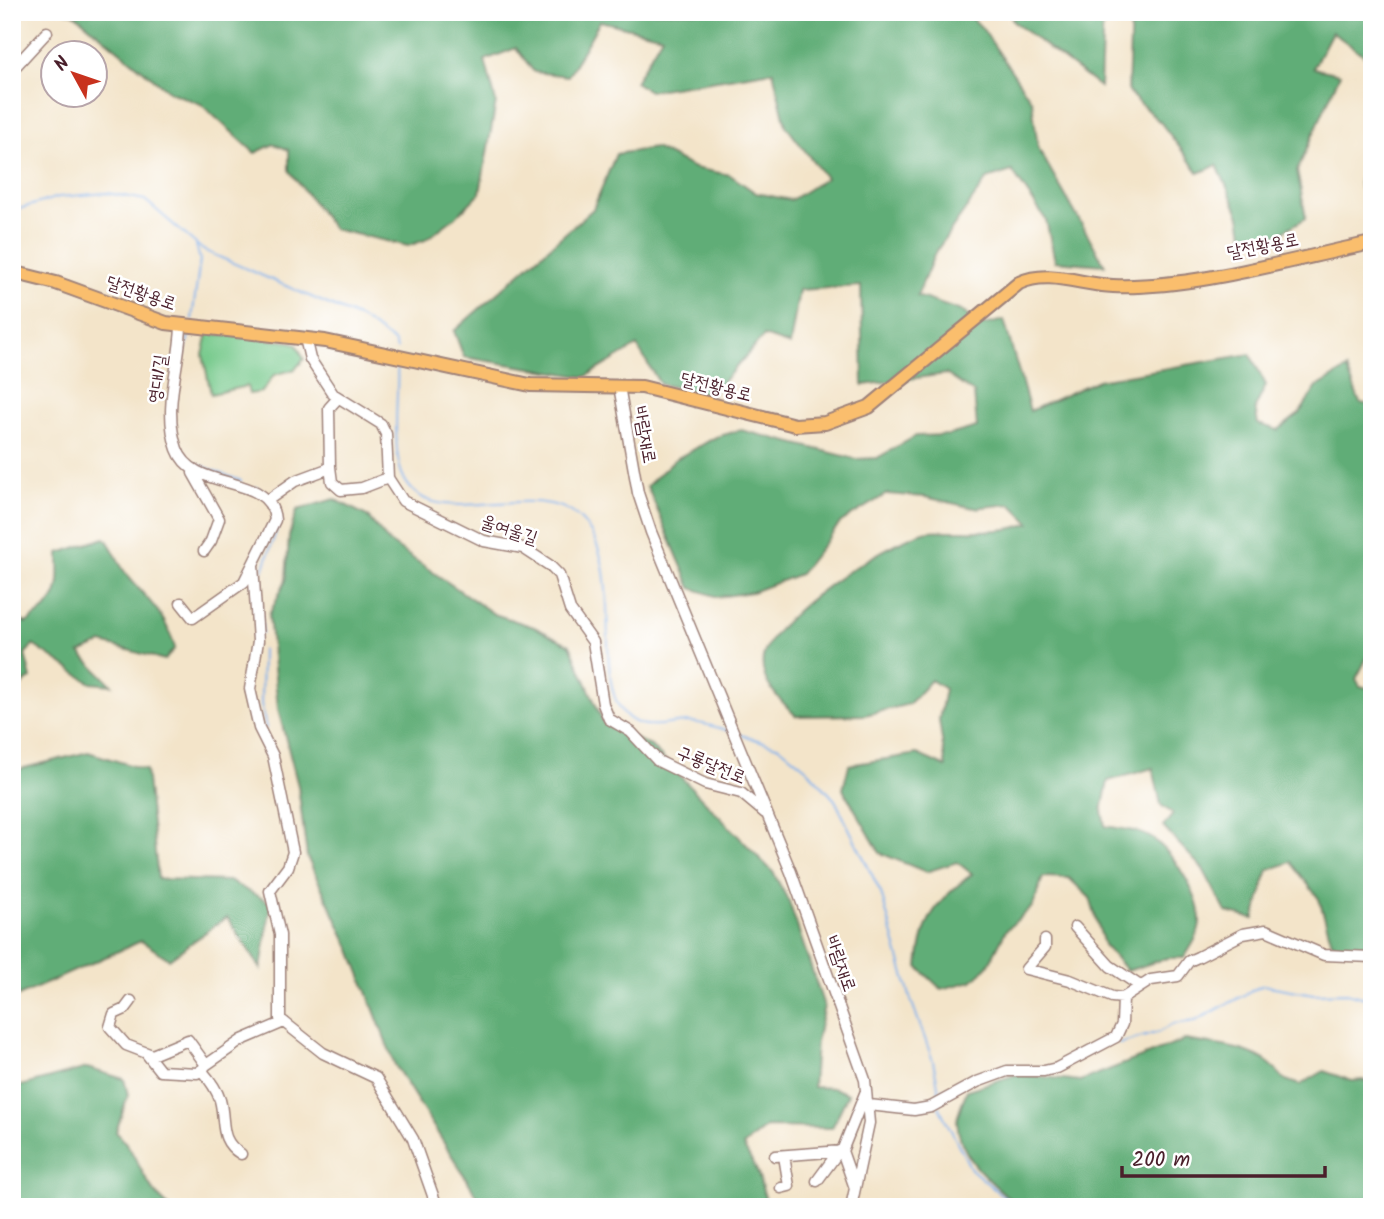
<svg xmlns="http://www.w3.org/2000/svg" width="1384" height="1219" viewBox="0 0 1384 1219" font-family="Kalam,'Poor Story',sans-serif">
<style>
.green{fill:#76c98b;stroke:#60745b;stroke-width:2}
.forest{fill:#60ad77;stroke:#556651;stroke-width:2}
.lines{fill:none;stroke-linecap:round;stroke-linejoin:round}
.stream{stroke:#7fb0ea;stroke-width:2}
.minor-casing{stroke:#9e827a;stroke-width:13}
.major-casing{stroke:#9e827a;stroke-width:16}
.minor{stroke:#fff;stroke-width:10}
.major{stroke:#fabe6d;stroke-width:12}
.labels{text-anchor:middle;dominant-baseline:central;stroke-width:5;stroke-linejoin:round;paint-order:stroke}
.street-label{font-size:18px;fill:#4a1f2b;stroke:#fff}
</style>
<rect width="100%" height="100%" fill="#fff"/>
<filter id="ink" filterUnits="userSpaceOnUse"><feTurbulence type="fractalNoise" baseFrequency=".0143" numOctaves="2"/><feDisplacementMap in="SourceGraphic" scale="14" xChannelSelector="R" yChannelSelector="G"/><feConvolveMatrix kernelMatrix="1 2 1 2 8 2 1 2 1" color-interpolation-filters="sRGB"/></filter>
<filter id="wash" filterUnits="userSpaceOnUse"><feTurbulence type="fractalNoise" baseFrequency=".00686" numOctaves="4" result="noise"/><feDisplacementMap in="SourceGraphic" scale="28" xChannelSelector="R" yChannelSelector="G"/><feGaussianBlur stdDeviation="1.57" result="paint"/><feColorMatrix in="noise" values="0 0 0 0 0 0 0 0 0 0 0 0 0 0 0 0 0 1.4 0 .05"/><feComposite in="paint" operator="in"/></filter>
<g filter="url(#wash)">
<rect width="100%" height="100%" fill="#f3e4c9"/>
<path class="green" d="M208,333L291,342L297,345L304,359L295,369L274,375L262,392L249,394L247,386L211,394L203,355Z"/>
<path class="forest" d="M65,12H966L982,28L1032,101L1038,148L1105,265L1055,261L1046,220L1012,171L987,179L935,253L917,296L961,311L984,325L1004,320L1030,411L1098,380L1250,354L1266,385L1255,408L1258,424L1278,430L1299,414L1317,387L1347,369L1360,403L1372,405V648L1356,679L1360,686L1372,689V951L1332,943L1319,899L1291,862L1268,870L1254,919L1226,912L1203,869L1163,827L1173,814L1161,805L1153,768L1108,781L1102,811L1105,826C1122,829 1143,830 1157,842C1176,858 1201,897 1200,923C1199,936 1191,947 1184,958H1167L1127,971L1104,945L1090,898L1069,878L1043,877L1033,906L1006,930L988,966L972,981L941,989L918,967C922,920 935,902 972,874L957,862L926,872L880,853L843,789L849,765L917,754L946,767L939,720L945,689L931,680L909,704L865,715L796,716C781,700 759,683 763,658C771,615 884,544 924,532C932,529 942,531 951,531C978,531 1004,533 1030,523L1011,504L974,508L925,497L887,494L841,522L800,574L752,592L718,597L691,588L647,486L674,460L716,437L741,430L856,459L877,458L916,436L949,435L977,427L974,393L946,374L863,385L861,286L799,290L790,345L764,336L711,395L660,384L637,346L585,377L464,357L454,331L593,209L616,154L655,148L694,168L730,175L756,193L791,200L826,178L786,126L773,71L649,91L635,82L662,36L600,21L568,76L534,72L516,48L485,60L496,102L480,193L457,216L425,240L408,246L333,229L289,170V150L274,144L255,153L201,104L170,92L73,13Z
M1009,12H1372V61L1332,32L1313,68L1340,74L1297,171L1306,218L1268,240L1243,234L1240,216L1217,165L1199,173L1161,123L1128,92L1131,13L1103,14L1100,87L1014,22Z
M1372,134V214H1371L1359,184Z
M334,499L367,516L389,542L494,614L534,627L570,645L604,724L651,746L773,872L789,902L824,1006L816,1042L813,1087L834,1088L848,1094L832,1128L766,1127L743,1146L757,1171L768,1207H484L395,1065L351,950L307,857L298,786L278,709L269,615L286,580L289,536L297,510Z
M105,538C116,551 118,564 127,575C150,603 164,611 175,648L165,660L102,643L80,653L112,685L91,683L33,645L25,654L31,678L12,693V616L26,623C61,600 60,593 59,553Z
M88,752L146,770L158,879L229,881L271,903L261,969L227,917L169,959L141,941L12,999V771Z
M1185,1040C1211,1045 1248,1046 1270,1064C1286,1077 1274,1077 1300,1085L1324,1071L1352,1081L1363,1080L1372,1083V1207H1019C993,1183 960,1161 957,1122C957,1113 964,1099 967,1090L1018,1074L1080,1081Z
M87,1068L124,1079L128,1095L116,1132C139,1153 143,1188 170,1207H12V1085L17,1087Z"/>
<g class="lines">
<path class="stream" d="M12,211L59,197L107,193L145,200L203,250L362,319L394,342L397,349
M192,319L200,260L196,245
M397,362C399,394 393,426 398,458C411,547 528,474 577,516C636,566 579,704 640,724C654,728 673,722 688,722C701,722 716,727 729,731
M182,363L190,331
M194,463L241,481
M256,487L269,495
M275,502L278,513
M263,571L279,522
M260,597L262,633
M262,649L261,704L266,728
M738,734L780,747L807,769L835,800L881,893L911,1000L933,1061L940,1096
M1119,1044L1159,1032L1173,1024L1195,1021L1263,985L1314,994L1347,993L1372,1000
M942,1090L957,1087
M939,1107L971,1169L1015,1207"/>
</g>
</g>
<g filter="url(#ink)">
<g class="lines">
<defs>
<path id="minor" d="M12,70L47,32
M181,326C180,368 162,407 177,449C193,494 271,471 275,520L244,582L193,618L181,603
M305,338L310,359L333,394L381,424L386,434L388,478L403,501L484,541L523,548L549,565L559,575L570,610L593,642L603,704L609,719L631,732L658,761L705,784L741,793L765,813
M619,386L638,493L651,532L791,872L865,1080L869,1123L851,1207
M330,467L332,482L341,490L362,488L388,478
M193,473L219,519L211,541L204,551
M268,500L295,481L330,468L329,408L338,398
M253,565L258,641L250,689L259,728L273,756L293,852L288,867L270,891L280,935V1019L323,1053L376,1078L413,1139L437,1207
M1075,927L1110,966L1140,986
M1045,940V947L1026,969L1070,980L1112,997L1123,998
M131,1001L125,1009L114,1014L110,1027L126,1045L152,1055L188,1040L206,1065L242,1040L284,1022
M146,1053L160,1071L197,1073L204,1068
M202,1071C209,1079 217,1090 220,1100C226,1122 218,1140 241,1154
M869,1105L914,1110L931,1107L977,1082L1007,1071H1044L1057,1068L1116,1037L1122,1024L1123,998L1151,980L1178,976L1189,961L1198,957L1243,934L1266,930L1324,955L1372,957
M775,1156L842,1151
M817,1181L839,1151
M781,1188L789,1186L784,1156
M855,1188L842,1151L866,1091"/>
<path id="major" d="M12,272L56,283L166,323L325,341L530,385L642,387L795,425L825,423L869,407L1019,283C1049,269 1081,285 1113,286C1192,289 1293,259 1372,243"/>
</defs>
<use href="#minor" class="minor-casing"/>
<use href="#major" class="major-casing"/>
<use href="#minor" class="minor"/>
<use href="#major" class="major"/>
</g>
</g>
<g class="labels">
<g class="street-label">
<text transform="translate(1263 247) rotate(-11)">달전황용로</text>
<text transform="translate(141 294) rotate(19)">달전황용로</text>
<text transform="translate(159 379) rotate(-82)">영대1길</text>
<text transform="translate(716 388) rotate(14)">달전황용로</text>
<text transform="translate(644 435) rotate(80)">바람재로</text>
<text transform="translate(509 531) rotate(18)">울여울길</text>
<text transform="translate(711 766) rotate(22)">구룡달전로</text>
<text transform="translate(840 964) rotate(71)">바람재로</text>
</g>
</g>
<rect width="1384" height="1219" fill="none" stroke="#fff" stroke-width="42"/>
<g transform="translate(74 74) rotate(310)"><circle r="33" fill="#ffffff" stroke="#b7a5aa" stroke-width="2"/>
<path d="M0-5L12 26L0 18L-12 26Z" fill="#c8321e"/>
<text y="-10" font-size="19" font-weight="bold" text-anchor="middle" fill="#4a1f2b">N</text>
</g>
<path d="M1122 1166v10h203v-10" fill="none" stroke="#4a1f2b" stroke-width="3.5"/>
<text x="1132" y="1166" font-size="21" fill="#4a1f2b" stroke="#ffffff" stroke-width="5" paint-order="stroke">200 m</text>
</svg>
